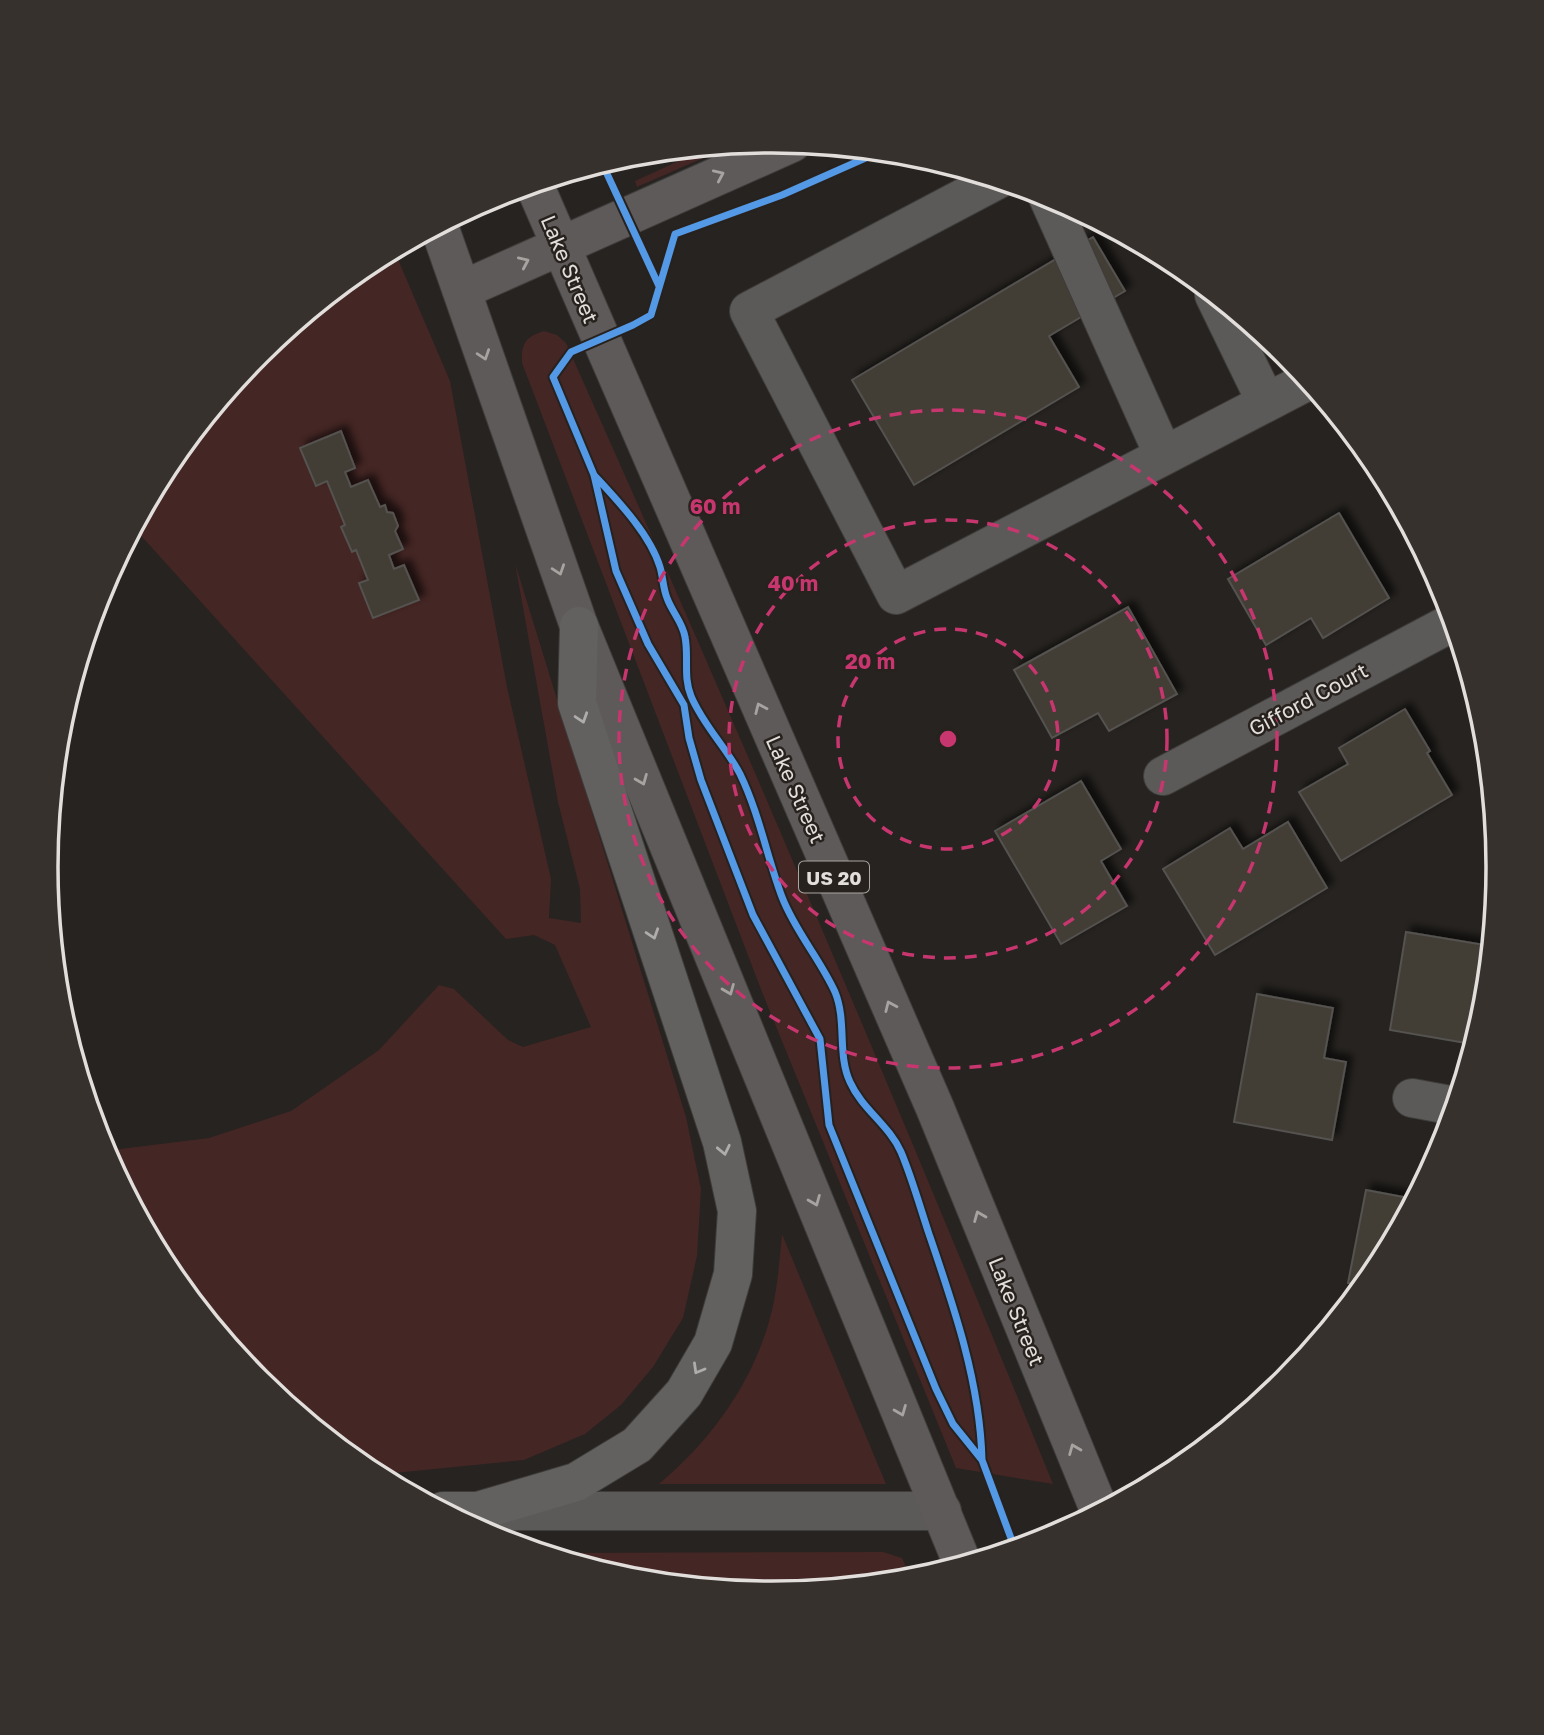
<svg xmlns="http://www.w3.org/2000/svg" width="1544" height="1735" viewBox="0 0 1544 1735" font-family="'Golos Text',sans-serif">
<style>
.green{fill:#442624}
.building{fill:#433d36;stroke:#54524f;stroke-width:2;filter:url(#shadow)}
.lines{fill:none;stroke-linecap:round;stroke-linejoin:round}
.minor-casing{stroke:#3f3d3b;stroke-width:40}
.major-casing{stroke:#3f3d3b;stroke-width:40}
.highway-casing{stroke:#3f3d3b;stroke-width:40}
.minor{stroke:#5c5a59;stroke-width:38}
.major{stroke:#5d5a59;stroke-width:38}
.highway{stroke:#636160;stroke-width:38}
.cycleway-casing{stroke:#28221e;stroke-width:11}
.cycleway{stroke:#5399e6;stroke-width:7}
.oneway{stroke:#a6a3a0}
.oneway2{stroke:#afacaa}
.ring{fill:none;stroke:#c7366e;stroke-width:3.5;stroke-dasharray:12 9}
.labels{text-anchor:middle;dominant-baseline:central;stroke-width:5;stroke-linejoin:round;paint-order:stroke}
.shield{fill:#28221e;stroke:#aaa6a2;stroke-width:2}
.shield-label{font-size:19px;font-weight:bold;fill:#e2dedb}
.street-label{font-size:21px;fill:#e2dedb;stroke:#28221e}
.rim{fill:none;stroke:#e2dedb;stroke-width:3.5}
.centre{fill:#c7366e;stroke:#28221e;stroke-width:3.5}
.ring-label{font-size:21px;text-anchor:middle;font-weight:bold;fill:#c7366e;stroke:#28221e;stroke-width:5;stroke-linejoin:round;paint-order:stroke}
</style>
<defs>
<filter id="shadow"><feDropShadow dx="6" dy="-6" stdDeviation="3.5" flood-color="#0009"/></filter>
</defs>
<rect width="100%" height="100%" fill="#262320"/>
<path class="green" d="M733,145L637,187L635,181L709,147Z
M394,250L450,381L507,687L551,879L549,918L581,923L580,889L558,802L515,563L686,1117L701,1189L697,1256L683,1318L653,1367L621,1405L585,1434L524,1460L374,1475L258,1381L168,1271L104,1151L209,1138L291,1111L379,1050L439,985L454,989L508,1040L523,1047L591,1027L555,945L534,935L506,939L134,528L168,464L259,354L369,263Z
M544,331L557,335L566,343C735,720 897,1101 1053,1484L956,1468L762,992L522,363C521,344 525,337 544,331Z
M782,1234L886,1484H659C709,1442 749,1388 768,1325C777,1296 779,1265 782,1234Z
M883,1552L902,1558L912,1580L772,1594L630,1580L542,1553Z"/>
<path class="building" d="M1093,237L1125,291L1049,336L1079,387L914,485L852,380Z
M341,431L355,468L345,472L351,487L368,480L380,507L385,505L387,512L393,513L398,526L395,531L403,549L389,555L394,569L404,565L419,600L373,618L359,583L368,580L356,550L352,552L341,527L345,525L327,481L316,486L300,448Z
M1339,513L1389,598L1323,638L1311,618L1266,645L1228,579Z
M1128,607L1177,694L1109,731L1098,713L1052,738L1014,670Z
M1405,709L1430,751L1427,753L1452,795L1341,861L1299,792L1348,764L1339,748Z
M1081,781L1121,849L1101,861L1127,906L1061,944L995,831Z
M1288,822L1327,888L1215,955L1163,869L1230,828L1243,849Z
M1406,932L1491,946L1484,1010L1481,1022L1470,1020L1466,1043L1390,1030Z
M1257,994L1333,1008L1324,1058L1346,1062L1332,1140L1234,1122Z
M1366,1190L1414,1199L1376,1271L1364,1286L1348,1283Z"/>
<g class="lines">
<defs>
<path id="minor" d="M997,180L749,311L896,595L1308,381
M1047,195L1164,456
M1214,295L1266,402
M1163,776L1453,622
M1412,1098L1455,1106
M493,1511H942"/>
<path id="major" d="M534,184L935,1108L1100,1512
M439,226L579,626L963,1565
M462,290L792,143"/>
<path id="highway" d="M443,1511H478L576,1482L637,1445L684,1393L713,1343L733,1274L737,1211L722,1142L577,703L579,626"/>
</defs>
<use href="#minor" class="minor-casing"/>
<use href="#major" class="major-casing"/>
<use href="#highway" class="highway-casing"/>
<use href="#minor" class="minor"/>
<use href="#major" class="major"/>
<use href="#highway" class="highway"/>
<defs>
<path id="cycleway" d="M879,152L782,195L675,234L651,315L633,325L571,352L553,377L594,475L616,571L648,644L684,705L689,738L701,780L753,915L820,1039L829,1125L936,1389L953,1424L982,1460L1015,1549
M602,163L659,286
M594,475C617,500 650,534 660,567C663,577 663,588 667,598C672,612 683,623 685,637C689,657 683,677 691,696C703,725 726,747 740,774C759,813 767,857 782,897C795,931 820,959 835,992C847,1021 837,1054 850,1082C862,1109 889,1125 901,1152C912,1178 920,1207 929,1234C954,1307 980,1382 982,1460"/>
</defs>
<use href="#cycleway" class="cycleway-casing"/>
<use href="#cycleway" class="cycleway"/>
</g>
<defs><path id="oneway-chevron" d="M-2-3.5L2.5 0L-2 3.5" fill="none" stroke-width="1.6" stroke-linecap="round" stroke-linejoin="round" transform="scale(1.75)"/></defs>
<g class="oneway">
<use href="#oneway-chevron" transform="translate(719 175) rotate(-24)"/>
<use href="#oneway-chevron" transform="translate(524 262) rotate(-24)"/>
<use href="#oneway-chevron" transform="translate(484 355) rotate(71)"/>
<use href="#oneway-chevron" transform="translate(559 570) rotate(71)"/>
<use href="#oneway-chevron" transform="translate(760 708) rotate(-114)"/>
<use href="#oneway-chevron" transform="translate(642 780) rotate(68)"/>
<use href="#oneway-chevron" transform="translate(729 990) rotate(68)"/>
<use href="#oneway-chevron" transform="translate(890 1006) rotate(-114)"/>
<use href="#oneway-chevron" transform="translate(815 1201) rotate(68)"/>
<use href="#oneway-chevron" transform="translate(979 1216) rotate(-112)"/>
<use href="#oneway-chevron" transform="translate(901 1411) rotate(68)"/>
<use href="#oneway-chevron" transform="translate(1074 1449) rotate(-112)"/>
</g>
<g class="oneway2">
<use href="#oneway-chevron" transform="translate(582 718) rotate(72)"/>
<use href="#oneway-chevron" transform="translate(653 934) rotate(72)"/>
<use href="#oneway-chevron" transform="translate(724 1150) rotate(78)"/>
<use href="#oneway-chevron" transform="translate(698 1369) rotate(120)"/>
</g>
<g class="ring">
<circle cx="948" cy="739" r="110"/>
<circle cx="948" cy="739" r="219"/>
<circle cx="948" cy="739" r="329"/>
</g>
<g class="labels">
<rect class="shield" x="799" y="861.5" width="70" height="31" rx="5"/>
<g class="shield-label">
<text x="834" y="877">US 20</text>
</g>
<g class="street-label">
<text transform="translate(570 269) rotate(67)">Lake Street</text>
<text transform="translate(1308 699) rotate(-28)">Gifford Court</text>
<text transform="translate(796 789) rotate(66)">Lake Street</text>
<text transform="translate(1017 1311) rotate(68)">Lake Street</text>
</g>
</g>
<path d="M0 0H1544V1735H0ZM58 867a714 714 0 1 1 1428 0a714 714 0 1 1-1428 0Z" fill="#37312d" fill-rule="evenodd"/>
<path class="rim" d="M58 867a714 714 0 1 1 1428 0a714 714 0 1 1-1428 0Z"/>
<circle cx="948" cy="739" r="10" class="centre"/>
<g class="ring-label">
<text x="715" y="514">60 m</text>
<text x="793" y="591">40 m</text>
<text x="870" y="669">20 m</text>
</g>
</svg>
